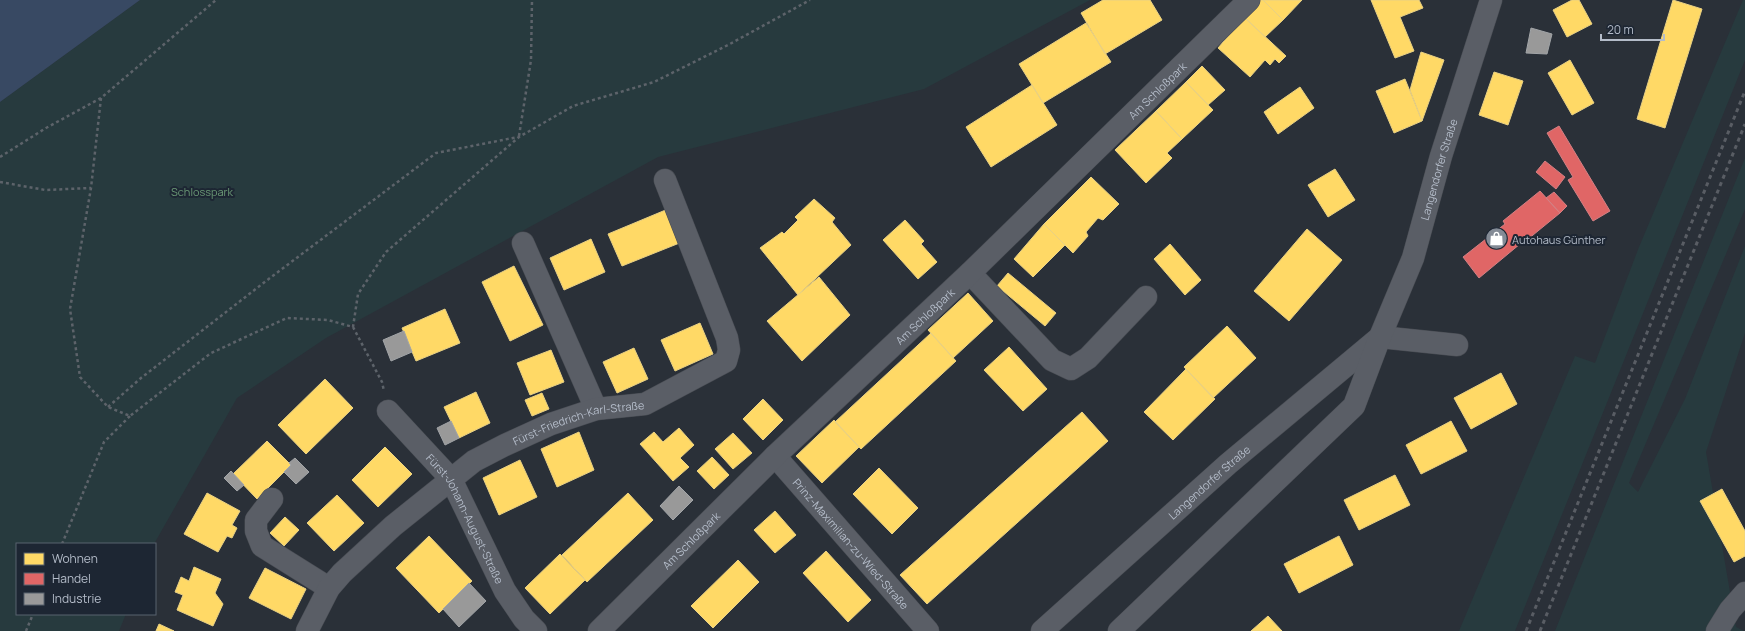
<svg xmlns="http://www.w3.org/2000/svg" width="1745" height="631" viewBox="0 0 1745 631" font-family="Manrope,sans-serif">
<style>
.green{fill:#273a3e}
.water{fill:#384963}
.homes{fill:#ffd966;stroke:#e8d084}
.shops{fill:#e06666;stroke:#d38084}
.industry{fill:#999;stroke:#a1a4a7}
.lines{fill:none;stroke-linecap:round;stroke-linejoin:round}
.minor-casing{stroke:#484c53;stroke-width:23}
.path{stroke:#5d636a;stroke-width:2.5;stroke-dasharray:3 3;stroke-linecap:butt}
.minor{stroke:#5a5e66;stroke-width:22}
.rail{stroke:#595d64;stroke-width:3;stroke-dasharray:4 4;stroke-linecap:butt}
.labels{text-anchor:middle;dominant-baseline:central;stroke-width:4;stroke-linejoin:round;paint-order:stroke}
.street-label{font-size:11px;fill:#b4bcc9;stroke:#1d2633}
.park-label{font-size:11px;fill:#6b9a76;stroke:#1d2633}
.poi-label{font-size:11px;fill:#b4bcc9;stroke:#1d2633;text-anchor:start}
</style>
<rect width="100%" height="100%" fill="#2a3038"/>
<path class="green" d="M140,0H1090L924,89L658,157L326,338L237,398L154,544H17V614H126L119,631H0V102Z
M1743,0H1745V60L1515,631H1459L1575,356L1595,363L1639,247Z
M1745,158V209L1629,483L1638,492L1685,399L1745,246V333L1706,452L1736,627L1744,631H1555Z"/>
<path class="water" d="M0,0H140L0,102Z"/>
<path class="homes" d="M1103,0H1150L1162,20L1105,54L1081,13Z
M1260,0H1263L1283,20L1265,37L1244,17Z
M1263,0H1302L1283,20Z
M1371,0H1419L1423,8L1400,17L1414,51L1395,58Z
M1572,0H1579L1592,24L1567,37L1553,10Z
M1673,0L1702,9L1665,128L1637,119Z
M1244,17L1286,56L1279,63L1275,59L1270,65L1265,60L1250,77L1218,48Z
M1086,23L1111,62L1043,103L1019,64Z
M1421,52L1444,60L1422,121L1410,90Z
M1570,60L1594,103L1572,115L1548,73Z
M1202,66L1225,90L1208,105L1186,82Z
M1494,72L1523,81L1508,125L1479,115Z
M1405,79L1422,121L1394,133L1376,91Z
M1186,82L1213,110L1182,139L1156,111Z
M1032,85L1057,125L991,167L966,127Z
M1300,87L1314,108L1278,134L1264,112Z
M1156,111L1182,139L1167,153L1172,158L1146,183L1115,150Z
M1335,169L1355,200L1328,217L1308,185Z
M1091,177L1119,204L1103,220L1098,218L1086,232L1088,236L1073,253L1044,224Z
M814,199L835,218L832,222L851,245L798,295L760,248L782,232L784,234L798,220L795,217Z
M668,209L682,242L622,266L608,234Z
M905,220L924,241L921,244L937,262L918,279L883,240Z
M1044,224L1065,245L1033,277L1014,259Z
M1307,229L1342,260L1289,321L1254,291Z
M591,239L605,272L564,290L550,258Z
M1170,244L1201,280L1185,295L1154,259Z
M514,266L543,325L510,341L482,282Z
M1008,273L1056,313L1045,326L997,286Z
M819,277L850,315L802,361L767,321Z
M968,293L993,321L953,358L928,330Z
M445,309L460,343L416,361L402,328Z
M700,323L713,354L675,371L661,340Z
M1227,326L1256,358L1213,398L1184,367Z
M931,333L956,361L861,449L835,422Z
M1009,347L1047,389L1023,411L984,370Z
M634,348L648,379L617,393L603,362Z
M551,350L564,382L530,395L517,363Z
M1186,369L1215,399L1173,440L1144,412Z
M1501,373L1517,404L1471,429L1454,398Z
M325,379L353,408L306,454L278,425Z
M476,392L490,423L459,438L444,407Z
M542,393L549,409L532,416L525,400Z
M763,399L783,420L763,440L743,419Z
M1082,412L1108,441L927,604L900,575Z
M834,420L859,447L822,483L796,456Z
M1451,421L1467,451L1421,474L1406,445Z
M679,428L694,445L680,458L689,467L673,481L640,444L654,432L663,442Z
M579,432L594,470L557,487L541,449Z
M733,433L752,453L733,469L715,449Z
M267,441L291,465L257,499L233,474Z
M385,447L412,474L378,507L352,480Z
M712,457L729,475L714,489L697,471Z
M520,460L537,497L499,515L483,478Z
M879,468L918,508L892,534L853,494Z
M1395,475L1410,505L1359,530L1344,500Z
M1722,489L1745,531V556L1734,562L1700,501Z
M207,493L240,511L232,525L237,528L232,538L227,536L218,552L184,534Z
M628,493L653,520L587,582L562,555Z
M337,495L364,523L334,551L307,523Z
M775,511L796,535L775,553L754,530Z
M285,517L299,530L284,546L270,533Z
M429,536L472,581L439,613L396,568Z
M1339,536L1353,565L1299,593L1284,564Z
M826,551L871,600L848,622L803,573Z
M560,554L585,580L550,614L525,588Z
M738,560L759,582L713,628L691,606Z
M194,567L221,579L215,593L223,604L213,626L177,610L183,595L175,592L181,577L189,581Z
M265,568L306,589L291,619L249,598Z
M1268,616L1282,631H1251Z
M159,624L174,631H156Z"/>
<path class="shops" d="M1559,126L1610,211L1593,221L1568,180L1573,177L1547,133Z
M1545,161L1565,177L1556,189L1536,172Z
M1540,191L1560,213L1522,244H1520L1479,278L1463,257L1505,224L1503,221Z
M1554,192L1567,206L1560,213L1546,198Z"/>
<path class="industry" d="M1531,28L1552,34L1547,54L1526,53Z
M404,331L412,352L391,361L383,340Z
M451,421L459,438L445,445L437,428Z
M295,458L309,472L296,484L284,472L291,465L289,463Z
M231,471L244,485L237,491L224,478Z
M679,486L693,500L673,520L660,506Z
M469,583L486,601L459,627L443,609Z"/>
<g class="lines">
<defs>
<g id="minor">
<path d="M523,243L596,409"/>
<path d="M970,273L1052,360L1071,369L1088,358L1146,297"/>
<path d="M1380,337L1457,345"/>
<path id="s1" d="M388,411L451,479L505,591L524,619L536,631"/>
<path id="s2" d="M775,456L928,631"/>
<path d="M272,499L256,520V531L262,546L329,588"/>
<path id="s3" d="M307,631L329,588L342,573L393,526L474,461L505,445L551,424L596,409L645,404L726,361L729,350L727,338L665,180"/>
<path id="s4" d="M599,631L775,456L970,273L1249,0"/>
<path id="s5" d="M1042,631L1228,464L1379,338"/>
<path id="s6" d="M1119,631L1354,406L1380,337L1413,258L1441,156L1491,0"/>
<path d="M1717,631L1730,610L1745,593"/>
</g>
</defs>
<use href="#minor" class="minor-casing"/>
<path class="path" d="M101,98L91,188L70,309L80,377L108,407L130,416L211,353L287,318L328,320L353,327L358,294L386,252L519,137L573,106L654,82L728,45L810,0
M519,136L531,60L532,0
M0,157L46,128L101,98L216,0
M0,182L45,190L91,188
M353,327L382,382L384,391
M108,407L141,378L266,281L436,153L518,137
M62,544L104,442L130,416
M26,631L33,614"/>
<use href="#minor" class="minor"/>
<path class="rail" d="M1526,631L1745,91
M1540,631L1745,124"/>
</g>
<defs>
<symbol id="shop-disc" viewBox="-11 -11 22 22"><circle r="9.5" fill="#848b96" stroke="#1d2633"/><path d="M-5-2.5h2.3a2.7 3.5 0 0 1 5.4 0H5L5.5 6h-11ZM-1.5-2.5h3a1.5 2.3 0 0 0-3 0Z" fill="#fff"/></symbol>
</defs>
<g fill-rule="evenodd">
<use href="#shop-disc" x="1484" y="226" width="25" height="25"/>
</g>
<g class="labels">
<g class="street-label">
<text stroke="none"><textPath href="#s4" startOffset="777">Am Schloßpark</textPath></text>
<text stroke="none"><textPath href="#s6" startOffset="577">Langendorfer Straße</textPath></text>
<text stroke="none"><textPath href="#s4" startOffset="453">Am Schloßpark</textPath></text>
<text stroke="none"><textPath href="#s3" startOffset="354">Fürst-Friedrich-Karl-Straße</textPath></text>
<text stroke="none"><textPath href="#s5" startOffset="224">Langendorfer Straße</textPath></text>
<text stroke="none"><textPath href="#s1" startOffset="134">Fürst-Johann-August-Straße</textPath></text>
<text stroke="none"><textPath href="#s4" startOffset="129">Am Schloßpark</textPath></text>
<text stroke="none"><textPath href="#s2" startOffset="116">Prinz-Maximilian-zu-Wied-Straße</textPath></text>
</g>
<g class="park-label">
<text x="202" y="191">Schlosspark</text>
</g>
<g class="poi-label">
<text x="1512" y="239">Autohaus Günther</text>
</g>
</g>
<rect x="16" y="543" width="140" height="72" fill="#1d2633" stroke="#59626f"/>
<rect x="24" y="553" width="20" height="12" fill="#ffd966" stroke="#59626f"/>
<text x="52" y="563" font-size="12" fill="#b4bcc9">Wohnen</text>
<rect x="24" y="573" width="20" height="12" fill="#e06666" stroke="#59626f"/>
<text x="52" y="583" font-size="12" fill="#b4bcc9">Handel</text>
<rect x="24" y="593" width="20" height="12" fill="#999999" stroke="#59626f"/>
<text x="52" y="603" font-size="12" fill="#b4bcc9">Industrie</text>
<path d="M1601 34v6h63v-6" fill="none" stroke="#b4bcc9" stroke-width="2"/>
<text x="1607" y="34" font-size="12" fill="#b4bcc9" stroke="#1d2633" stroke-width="3" paint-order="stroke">20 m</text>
</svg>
